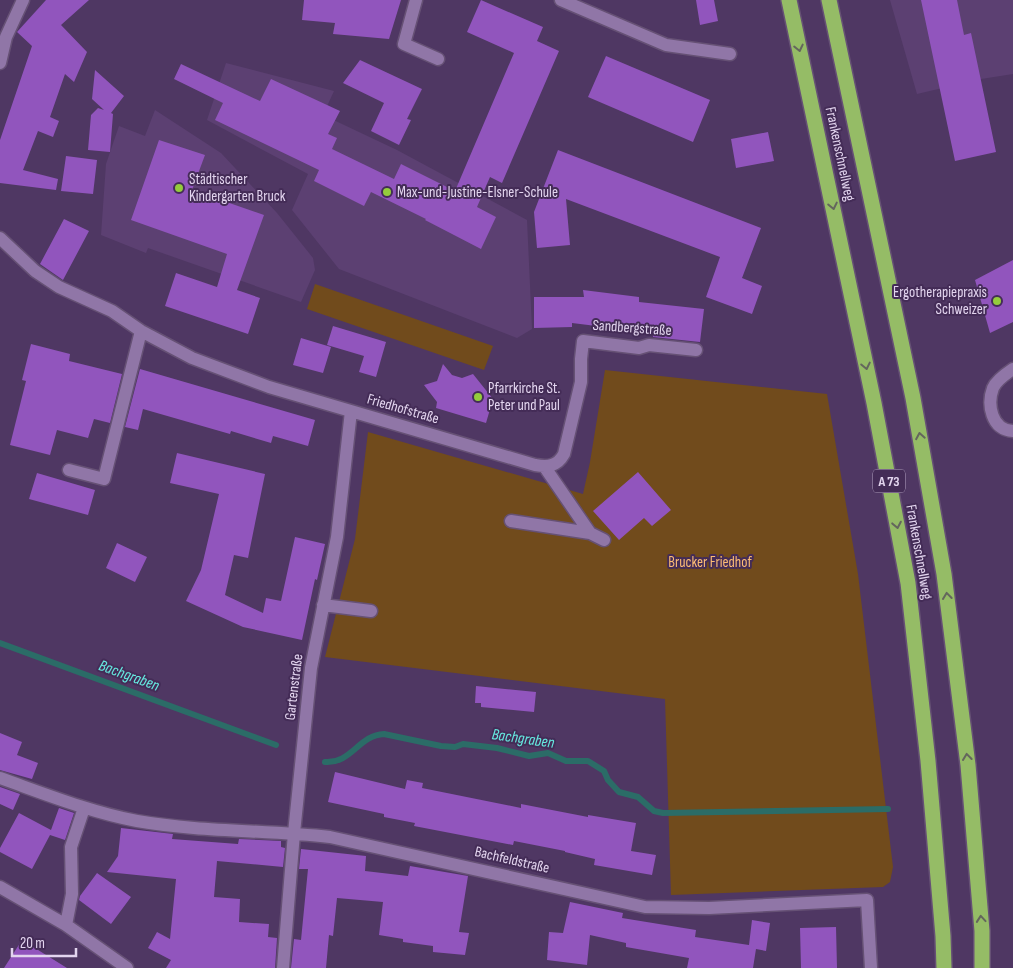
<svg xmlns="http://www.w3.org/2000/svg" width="1013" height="968" viewBox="0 0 1013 968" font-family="'Sofia Sans Condensed',sans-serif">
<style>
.built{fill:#5c4072}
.green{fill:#714b1c}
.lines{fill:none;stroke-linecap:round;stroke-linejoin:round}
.stream{stroke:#2b6c67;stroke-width:6}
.building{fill:#9155bd}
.minor-casing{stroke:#665175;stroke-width:15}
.highway-casing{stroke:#665175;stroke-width:18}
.minor{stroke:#9076a7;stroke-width:12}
.highway{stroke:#95bc66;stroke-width:15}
.oneway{stroke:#64665d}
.poi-dot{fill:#94cc3d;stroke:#442c57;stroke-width:2}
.labels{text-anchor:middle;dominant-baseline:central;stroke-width:4;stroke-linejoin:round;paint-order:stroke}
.shield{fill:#442c57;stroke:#b3a2c1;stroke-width:1}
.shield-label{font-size:14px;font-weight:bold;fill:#e3d5ef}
.street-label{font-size:15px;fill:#e3d5ef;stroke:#442c57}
.poi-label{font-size:15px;fill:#e3d5ef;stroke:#442c57;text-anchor:start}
.park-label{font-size:15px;fill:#fdbd74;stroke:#442c57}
.water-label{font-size:16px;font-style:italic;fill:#66eae0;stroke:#442c57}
</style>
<rect width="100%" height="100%" fill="#4f3763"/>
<path class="built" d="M890,0H1013V74L981,79L917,94Z
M226,63L334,91L323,115L397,150L527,220L532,329L517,338L339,269L292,210L308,174L207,120Z
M155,110L221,153L277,213L313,258L315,270L301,302L148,248L146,253L101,235L106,164L119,126L145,136Z"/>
<path class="green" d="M315,284L493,346L484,370L307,309Z
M605,370L827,394L858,574L893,867L890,882L883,887L671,895L665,699L325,657L355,539L368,432L583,494L590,462Z"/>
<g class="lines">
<path class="stream" d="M0,643L276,745
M325,762C351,764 359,735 384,734L441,746L455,747L463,744L497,748L529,756L548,753L566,761H588L604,771L608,780L619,792L638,797L654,811L663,813L888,809"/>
</g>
<path class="building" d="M46,0H89L61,25L87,52L74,82L65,74L50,117L59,121L53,137L38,131L23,170L58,179L56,190L0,183V140L32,46L17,32Z
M304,0H401L389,39L333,34L335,23L302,20Z
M481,0L543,27L537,41L559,51L502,183L490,177L477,207L496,217L481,249L425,220L426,219L371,192L364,206L314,181L319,170L215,120L223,103L174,79L181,64L260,101L271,79L340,111L328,134L337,138L332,149L394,179L401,164L455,191L514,53L467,32Z
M696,0H714L718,21L700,25Z
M921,0H957L964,35L971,33L996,152L955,161Z
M606,56L710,100L693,142L588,97Z
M360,60L422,89L407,119L411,120L399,145L371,131L384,103L343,83Z
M95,70L124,96L111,113L113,114L110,152L88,150L91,115L98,108L104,110L92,99Z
M768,132L774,161L736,168L731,139Z
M159,140L205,155L192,190L264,215L237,290L260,298L248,334L165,306L176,273L217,287L227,254L131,220Z
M558,150L761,228L742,278L762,286L752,314L706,297L720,257L566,199L570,245L537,248L534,212Z
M66,156L97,160L93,194L61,191Z
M64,219L89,231L63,280L40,264Z
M1013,260V322L990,333L975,280Z
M583,290L639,297V302L704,309L700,342L653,337V333L572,323V327L534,328V297H584Z
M333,326L386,342L376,377L359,372L364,356L327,345Z
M301,338L331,347L323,373L293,365Z
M31,344L70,354L69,361L122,374L110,423L94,419L88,438L57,430L50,455L10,445L26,381L22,380Z
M443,364L452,375L462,378L473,374L493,399L486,423L436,408L437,402L424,385L437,381Z
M140,369L315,420L308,446L273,436L271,443L231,431L230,434L143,409L138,430L125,427Z
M177,453L265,474L248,558L234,555L225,595L263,613L266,598L281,601L295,537L325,544L317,580L315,579L302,640L243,627L186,601L201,570L219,494L170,483Z
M638,472L671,510L652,526L644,518L619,540L593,511Z
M37,473L95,490L88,515L29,499Z
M117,543L147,557L135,582L106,568Z
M476,686L536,692L534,712L481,707V703H475Z
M0,733L22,742L17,755L38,763L32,779L0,770Z
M335,772L405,789L407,780L423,783L422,788L521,808V804L588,817V815L636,823L631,851L656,855L652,875L594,865L595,859L565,852V851L514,841L513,845L414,826L415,823L384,817V814L328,802Z
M0,787L20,794L13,810L0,804Z
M59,808L74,813L65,840L50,835L32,869L0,852V848L19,813L51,830Z
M121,828L173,834L172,839L238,844L239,839L281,841V847L285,848L283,867L217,861L214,897L240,899L239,922L269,924L268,937L277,938L275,968H166L171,960L148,948L157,932L170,939L176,879L107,872L118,856Z
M301,849L366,856L365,871L408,876L410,866L468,876L459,932L469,933L465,955L433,952V946L403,942V939L379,935L383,902L337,898L333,936L329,935L326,968H291L294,939L301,940L308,869H299Z
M97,873L131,897L111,924L79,900L80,896Z
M570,902L623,913L622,918L696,930L695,937L749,945L752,920L770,923L766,951L756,949L753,968H687L689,958L626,947V943L590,935L587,965L547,960L549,932L563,933Z
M836,927L837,968H801L800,928Z
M22,940L67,968H4Z"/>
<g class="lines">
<defs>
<path id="minor" d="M416,0L404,44L438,59
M561,0L666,45L730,54
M0,63L6,37L23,0
M0,238L35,271L59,287L112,311L141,331L192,358L269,387L535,465C547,467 557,467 564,454L581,382V359L583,341L639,348L649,345L696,350
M1013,369C1007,373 996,381 993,388C987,404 991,430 1013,431
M544,466L590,533
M69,470L104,479L141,331
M511,521L590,533L604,540
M323,605L371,611
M0,778C45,794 90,812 137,821C201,832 266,830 330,837L645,907L709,908L867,900L871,968
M0,887L66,925L127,968
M66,925L72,894L71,847L84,808
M283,968L294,833L311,668L337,537L351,411"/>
<path id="highway" d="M789,0L874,403L908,583L928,761L943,936L944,968
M829,0L913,398L944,574L968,765L982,931V968"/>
</defs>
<use href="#minor" class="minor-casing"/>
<use href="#highway" class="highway-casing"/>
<use href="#minor" class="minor"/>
<use href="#highway" class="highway"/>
</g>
<defs><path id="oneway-chevron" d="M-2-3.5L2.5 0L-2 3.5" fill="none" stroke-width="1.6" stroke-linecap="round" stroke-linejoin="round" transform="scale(1.25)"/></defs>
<g class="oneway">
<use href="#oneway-chevron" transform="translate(799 48) rotate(77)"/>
<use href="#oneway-chevron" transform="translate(833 206) rotate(78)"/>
<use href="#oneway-chevron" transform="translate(866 366) rotate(78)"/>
<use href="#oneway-chevron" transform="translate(920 436) rotate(-100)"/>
<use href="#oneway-chevron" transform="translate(897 525) rotate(79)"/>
<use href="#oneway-chevron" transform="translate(947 596) rotate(-97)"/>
<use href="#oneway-chevron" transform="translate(967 757) rotate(-97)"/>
<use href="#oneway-chevron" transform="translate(981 919) rotate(-95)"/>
</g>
<g class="poi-dot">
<circle cx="179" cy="188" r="5"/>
<circle cx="387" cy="192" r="5"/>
<circle cx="997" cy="301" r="5"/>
<circle cx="478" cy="397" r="5"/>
</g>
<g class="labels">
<rect class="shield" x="873" y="469.5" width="32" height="23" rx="4"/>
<g class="shield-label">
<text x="889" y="481">A 73</text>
</g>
<g class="street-label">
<text transform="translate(840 154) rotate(78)">Frankenschnellweg</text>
<text transform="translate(632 328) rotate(4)">Sandbergstraße</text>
<text transform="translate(403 409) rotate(16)">Friedhofstraße</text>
<text transform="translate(919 552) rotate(80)">Frankenschnellweg</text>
<text transform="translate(294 687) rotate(-83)">Gartenstraße</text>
<text transform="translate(512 860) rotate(13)">Bachfeldstraße</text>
</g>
<g class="poi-label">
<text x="189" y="179">Städtischer<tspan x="189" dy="17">Kindergarten Bruck</tspan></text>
<text x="397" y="192">Max-und-Justine-Elsner-Schule</text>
<text x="987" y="292" text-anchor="end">Ergotherapiepraxis<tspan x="987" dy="17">Schweizer</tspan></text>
<text x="488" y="388">Pfarrkirche St.<tspan x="488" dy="17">Peter und Paul</tspan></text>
</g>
<g class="park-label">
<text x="710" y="562">Brucker Friedhof</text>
</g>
<g class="water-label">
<text transform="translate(129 676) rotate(20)">Bachgraben</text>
<text transform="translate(523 739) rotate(8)">Bachgraben</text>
</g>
</g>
<path d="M12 948v8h64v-8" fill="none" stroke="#e3d5ef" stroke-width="2.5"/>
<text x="20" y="948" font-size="15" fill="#e3d5ef" stroke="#442c57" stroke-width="4" paint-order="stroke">20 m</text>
</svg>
